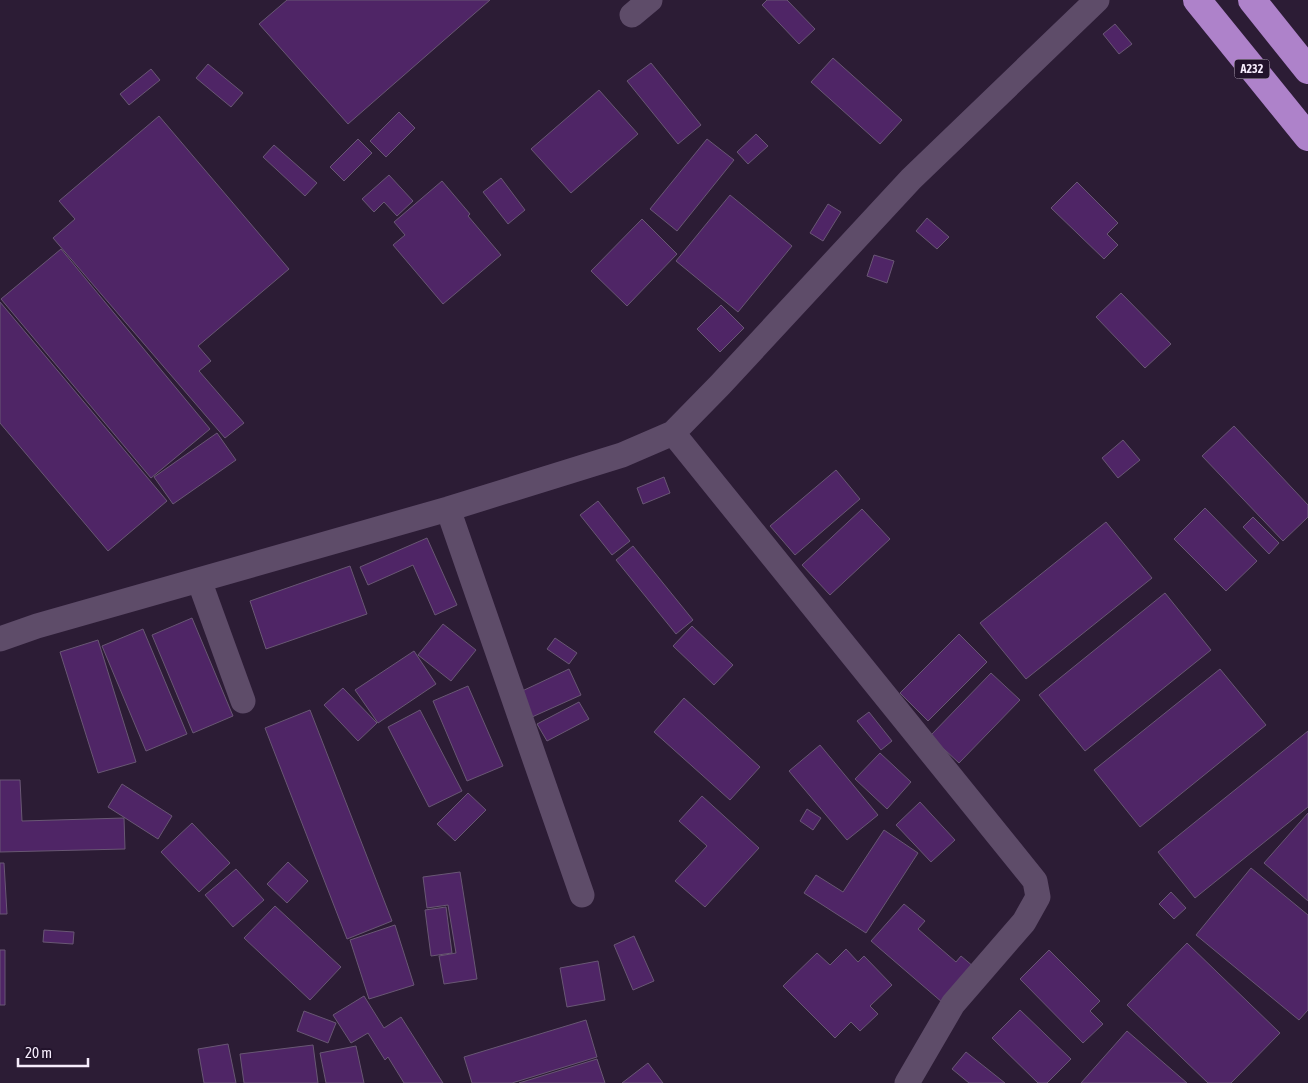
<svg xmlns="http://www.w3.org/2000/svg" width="1308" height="1083" viewBox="0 0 1308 1083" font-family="'Asap Condensed',sans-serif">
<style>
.building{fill:#4f2566;stroke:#695774}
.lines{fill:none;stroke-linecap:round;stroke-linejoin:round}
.minor{stroke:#5e4c69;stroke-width:25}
.highway{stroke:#ae82ca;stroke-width:28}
.labels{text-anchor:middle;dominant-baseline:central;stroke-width:4;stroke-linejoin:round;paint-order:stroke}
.shield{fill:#22132b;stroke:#b6abbd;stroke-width:1}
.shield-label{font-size:12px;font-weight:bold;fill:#f6ecfc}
</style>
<rect width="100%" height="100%" fill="#2c1c35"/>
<path class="building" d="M287,0H490L348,124L259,24Z
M767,0H787L815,29L799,44L762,5Z
M1115,24L1132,44L1119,54L1103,34Z
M833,58L902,120L880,144L811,82Z
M651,63L701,125L678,144L627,81Z
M208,64L243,93L231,107L196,78Z
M151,69L160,80L129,105L120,94Z
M599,90L638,134L571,193L531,149Z
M399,112L415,128L386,157L370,141Z
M159,116L289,269L198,346L211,361L199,371L244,423L225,438L53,238L75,219L59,201Z
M756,134L768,146L748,164L737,152Z
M358,139L372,153L344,181L330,167Z
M707,139L734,160L677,231L650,209Z
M274,145L317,183L305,196L263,157Z
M389,175L413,201L397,216L384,202L374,212L362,199Z
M501,178L525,210L508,224L483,192Z
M442,181L470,214L468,216L501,255L443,304L393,245L405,235L394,222Z
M1077,182L1118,223L1107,234L1118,245L1104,259L1051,208Z
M730,195L792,246L738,312L676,261Z
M828,204L841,212L823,241L810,233Z
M927,218L949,237L937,249L916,231Z
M642,219L677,254L627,306L591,271Z
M61,249L210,429L151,478L1,299Z
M874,255L894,261L887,283L867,276Z
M1121,293L1171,344L1145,368L1096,317Z
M0,302L167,501L108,551L0,423Z
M721,305L744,328L720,352L697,329Z
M1234,426L1308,505V517L1283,541L1202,456Z
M217,433L236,460L173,504L154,477Z
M1123,440L1140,460L1118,478L1102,458Z
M836,470L860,499L795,555L770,526Z
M664,477L670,493L643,504L637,488Z
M598,501L630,541L612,555L580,515Z
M1205,508L1257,561L1226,591L1174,539Z
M862,509L890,539L830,595L802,565Z
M1253,517L1279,543L1269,554L1243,527Z
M1106,522L1152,578L1026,679L980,623Z
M427,538L457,605L435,615L413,565L368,585L360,567Z
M633,546L693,620L676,634L616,560Z
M350,566L367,614L266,649L250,601Z
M1165,593L1211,650L1085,751L1039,695Z
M192,618L233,716L193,733L152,635Z
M443,624L476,650L451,681L418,655Z
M692,626L733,665L714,685L673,646Z
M143,629L187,734L146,751L102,646Z
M959,634L987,662L928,721L900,693Z
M555,638L577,653L569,664L547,649Z
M98,640L136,762L98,773L60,652Z
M414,651L436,684L378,723L355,690Z
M569,669L581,695L532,717L520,692Z
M1220,669L1266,725L1140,827L1094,770Z
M991,673L1020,700L959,763L930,736Z
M468,686L503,766L467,781L433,701Z
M343,688L377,723L358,741L324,705Z
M684,698L760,767L730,800L654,732Z
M579,702L589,719L547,741L537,724Z
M310,710L392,921L347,939L265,728Z
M420,710L462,791L429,807L388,727Z
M869,712L892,741L881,750L857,721Z
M1308,731V807L1195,898L1158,852Z
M820,745L878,815L847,840L789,771Z
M880,753L911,782L887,809L855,779Z
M0,780H20L22,821L124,818L125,849L0,852Z
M122,784L172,816L158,839L108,807Z
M468,793L486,810L455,841L437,824Z
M702,796L759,848L705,907L675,881L707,846L679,821Z
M920,802L955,840L931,862L896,825Z
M807,809L821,818L813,830L800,821Z
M1308,813V901L1264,863Z
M192,823L230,863L199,892L161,852Z
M884,830L918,853L866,933L804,893L816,875L843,892Z
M288,862L308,881L287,903L267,884Z
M0,863H4L7,914H0Z
M1251,868L1308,915V1010L1299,1020L1196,935Z
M236,869L264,900L233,927L205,895Z
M460,872L477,979L444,984L439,956L456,953L448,905L427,908L423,877Z
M1171,892L1186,908L1174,919L1159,904Z
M904,904L925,921L918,929L956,962L961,956L981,973L950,1009L871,941Z
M275,906L341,967L310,1000L244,938Z
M446,907L452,953L431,956L425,910Z
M395,925L414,985L369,999L350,940Z
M44,930L74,932L73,944L43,942Z
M634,936L654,981L633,990L614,945Z
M1187,943L1280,1033L1231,1083H1208L1127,1005Z
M846,949L858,962L864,956L892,985L870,1006L878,1014L860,1031L851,1022L835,1038L783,986L817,953L830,965Z
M0,950H5V1005H0Z
M1049,950L1100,1001L1090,1011L1103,1024L1083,1043L1020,979Z
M598,961L605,1000L567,1007L560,968Z
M364,996L384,1028L401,1017L443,1083H404L388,1057L385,1060L368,1033L351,1043L333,1015Z
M1020,1010L1071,1059L1047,1083H1038L992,1038Z
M304,1011L336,1023L328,1043L297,1031Z
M586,1020L597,1057L512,1083H472L464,1057Z
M1127,1031L1187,1083H1081Z
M228,1044L236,1083H204L198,1049Z
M313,1045L318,1083H244L240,1054Z
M356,1046L364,1083H326L320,1053Z
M966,1052L1005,1083H969L952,1069Z
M597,1059L605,1083H519Z
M648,1063L663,1083H622Z"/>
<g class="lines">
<path class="minor" d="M632,15L650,0
M673,433L1035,881L1038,897L1024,922L953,1004L907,1083
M448,509L582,895
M199,580L243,701
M0,639L37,626L448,509L622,455L673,433L720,385L911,179L1097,0"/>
<path class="highway" d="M1197,0L1308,137
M1252,0L1308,70"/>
</g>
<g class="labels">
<rect class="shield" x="1234.5" y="59.5" width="35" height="19" rx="4"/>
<g class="shield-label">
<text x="1252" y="69">A232</text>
</g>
</g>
<path d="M18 1058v8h70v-8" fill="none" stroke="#f6ecfc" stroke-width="2.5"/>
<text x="25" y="1058" font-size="15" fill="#f6ecfc" stroke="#22132b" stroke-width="4" paint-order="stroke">20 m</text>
</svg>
